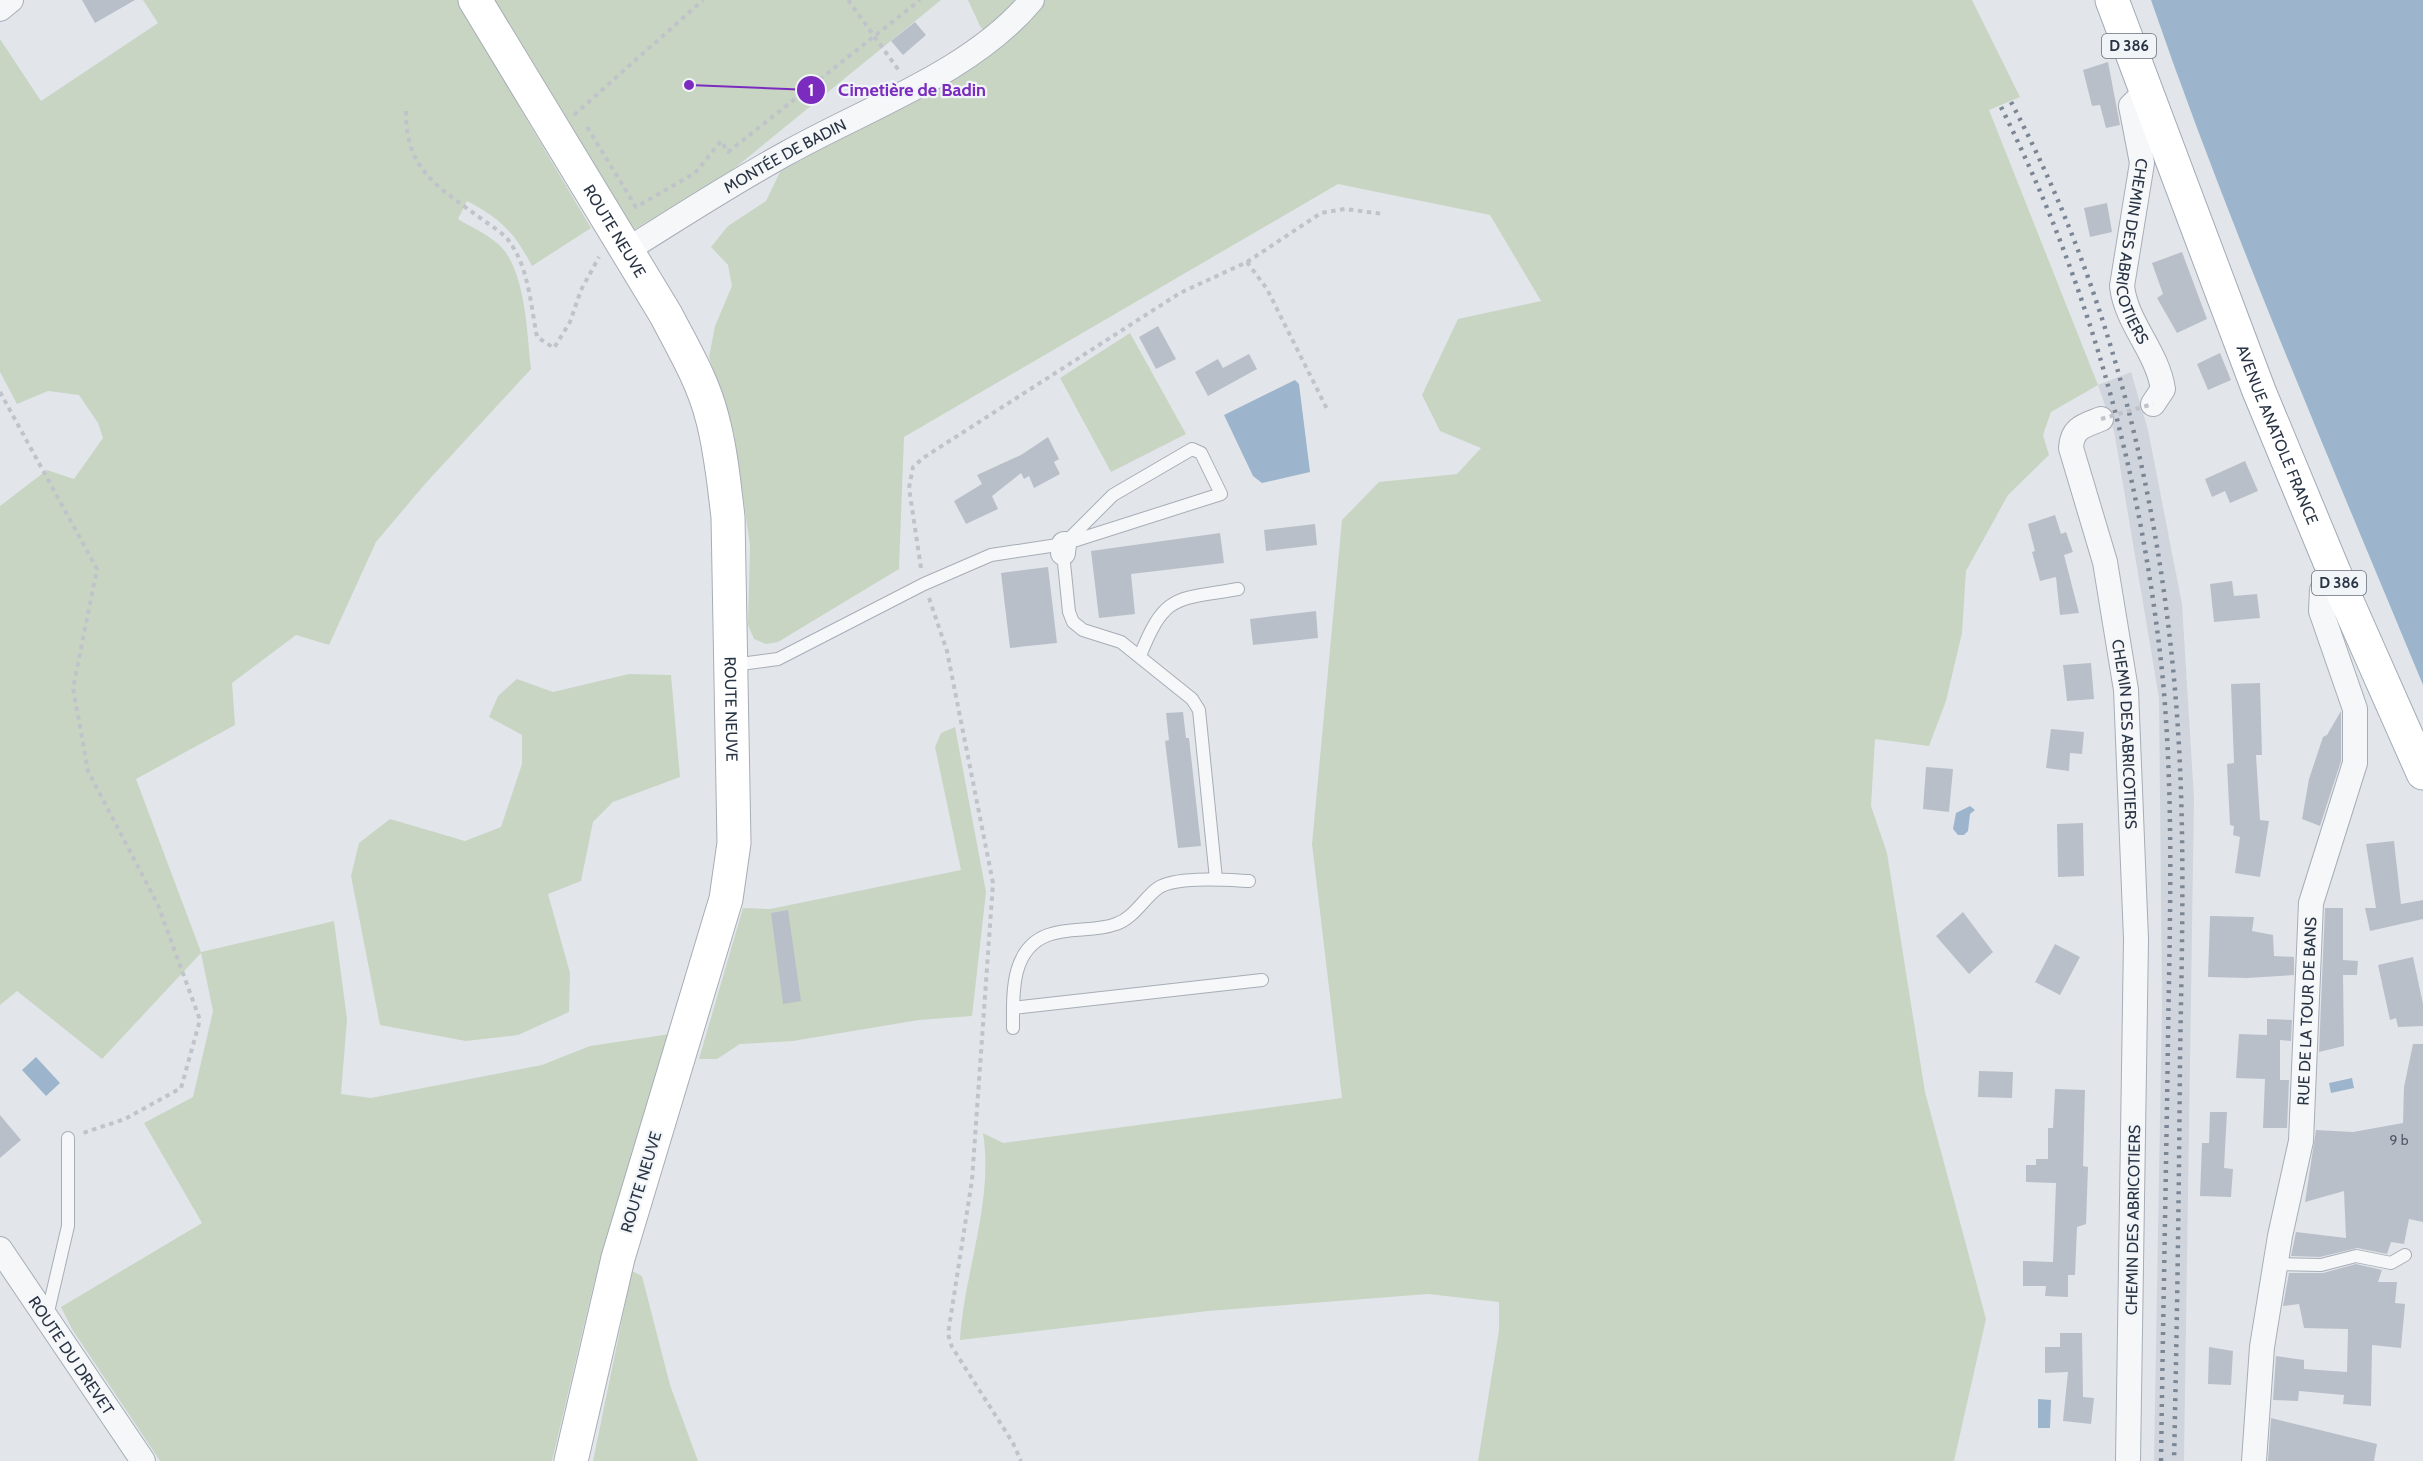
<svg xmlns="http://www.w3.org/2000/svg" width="2423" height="1461" viewBox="0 0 2423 1461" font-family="Cabin,sans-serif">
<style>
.built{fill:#d0d5dd}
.green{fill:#c8d5c3}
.water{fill:#9cb5cc}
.building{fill:#b9bfc9}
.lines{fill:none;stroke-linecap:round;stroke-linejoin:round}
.lane-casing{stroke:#a7adb6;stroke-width:14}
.street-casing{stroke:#a7adb6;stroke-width:26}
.secondary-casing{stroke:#a7adb6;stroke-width:35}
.primary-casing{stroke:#a1abb7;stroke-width:35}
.path{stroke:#c0c4ca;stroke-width:4;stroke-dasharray:4.5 4.5;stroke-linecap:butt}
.lane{stroke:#f5f7f9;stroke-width:12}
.street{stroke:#f5f7f9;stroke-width:24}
.secondary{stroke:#fff;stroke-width:33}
.primary{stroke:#fff;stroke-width:33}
.rail{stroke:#7b8695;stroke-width:4.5;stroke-dasharray:3 6;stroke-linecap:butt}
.path-bridge{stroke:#c0c4ca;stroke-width:4;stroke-dasharray:4.5 4.5;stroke-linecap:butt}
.labels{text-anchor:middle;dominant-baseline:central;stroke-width:4.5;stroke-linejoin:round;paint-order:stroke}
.number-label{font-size:14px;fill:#4d5765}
.shield{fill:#f2f5f8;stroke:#656e7a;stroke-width:1.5}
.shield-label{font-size:15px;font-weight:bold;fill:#293444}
.street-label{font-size:16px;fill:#293444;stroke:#f2f5f8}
.leader{fill:none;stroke:#7b2cbf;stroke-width:2}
.callout-dot{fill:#7b2cbf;stroke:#f2f5f8;stroke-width:2}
.mark-label{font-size:18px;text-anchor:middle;font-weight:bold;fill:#fff}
.callout-label{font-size:18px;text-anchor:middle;font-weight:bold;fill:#7b2cbf;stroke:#f2f5f8;stroke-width:4.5;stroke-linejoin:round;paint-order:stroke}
</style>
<rect width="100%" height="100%" fill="#e2e6eb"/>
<path class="built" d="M2131,372L2148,430L2182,604L2194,798L2184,1461H2154L2162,1003L2159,698L2114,431L2098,385Z"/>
<path class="green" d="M143,0H463L521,110L591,228L532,266C514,232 501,219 467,201L458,219C471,227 487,234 498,244C526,268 527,335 531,369L425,484L376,542L329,645L296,635L232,683L235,725L136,779L201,952L334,921L347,1019L341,1094L371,1098L542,1065L590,1046L670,1034L594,1283L552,1461H160L72,1329L61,1307L202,1223L144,1123L193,1097L213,1011L201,953L102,1059L17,991L0,1005V506L47,470L74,479L103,438L98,423L79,395L48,391L17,404L0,372V39L41,101L158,23Z
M489,0H941L725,176L632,231Z
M968,0H1972L2020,97L1989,110L2098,385L2051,412L2043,435L2049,455L2008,495L1966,571L1962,633L1946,701L1929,746L1875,739L1871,806L1887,853L1925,1092L1986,1319L1954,1461H1478L1499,1330V1302L1428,1294L1208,1311L960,1340C964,1272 994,1202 983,1133L1003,1143L1342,1098L1312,844L1342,520L1379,482L1457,474L1481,448L1440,431L1422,395L1458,319L1541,301L1490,215L1338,184L904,437L899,569L778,642L766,644L754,639L748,625L750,546L734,433L709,357L715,326L732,286L728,265L711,247L728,226L766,201L780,172L904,102L995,45L980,26Z
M1130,333L1186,434L1111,472L1060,378Z
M629,674L671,675L680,777L613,802L593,822L581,881L548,894L570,973L569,1012L518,1035L466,1041L380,1025L351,876L359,843L390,819L465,841L501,827L522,764V735L489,717L498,696L517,679L553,692Z
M955,727L986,892L972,1016L919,1020L793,1041L740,1044L717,1059H699L743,908L770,909L961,870L935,747L941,733Z
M632,1271L642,1276L670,1385L698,1461H593Z"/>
<path class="water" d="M2151,0H2423V685C2329,458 2231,232 2151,0Z
M1295,380L1299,384L1310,472L1262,483L1253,476L1224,415Z
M1970,806L1975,810L1970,814L1968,831L1964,835H1958L1953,829L1956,813Z
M36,1057L60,1083L46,1096L22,1070Z
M2352,1078L2354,1088L2331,1093L2329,1083Z
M2038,1399L2051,1400L2050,1428H2038Z"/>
<path class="building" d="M82,0H135L95,23Z
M915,22L926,35L903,55L891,41Z
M2108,62L2120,125L2106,128L2100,105L2092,106L2083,70Z
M2107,203L2112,232L2090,237L2084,208Z
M2182,252L2207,319L2177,333L2157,298L2163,294L2152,263Z
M1158,326L1176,359L1156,369L1139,337Z
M2220,353L2231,380L2208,390L2197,364Z
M1249,354L1257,369L1208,396L1195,372L1218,359L1223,368Z
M1048,437L1059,459L1054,462L1060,474L1034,488L1029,476L1024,479L1021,473L992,496L998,509L966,524L954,501L982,484L977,475L1021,455Z
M2245,461L2258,491L2230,503L2225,491L2212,497L2205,479Z
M2055,515L2061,534L2066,532L2073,552L2064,555L2079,613L2060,615L2056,577L2040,581L2032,552L2035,551L2028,524Z
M1315,524L1317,545L1266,551L1264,530Z
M1220,533L1224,563L1131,574L1135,614L1099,618L1091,551Z
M1048,567L1057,643L1010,648L1001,573Z
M2232,581L2234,596L2257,594L2260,618L2214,622L2210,584Z
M1316,611L1318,638L1253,645L1250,619Z
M2091,663L2094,699L2067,701L2063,665Z
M2260,683L2262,755H2256L2260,820L2269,821L2260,877L2235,873L2240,837L2233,835L2234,826L2230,825L2227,764L2234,763L2231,684Z
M2341,711V761L2320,826L2302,819L2309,779L2323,737L2327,735Z
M1183,712L1186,738H1189L1201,846L1178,848L1165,741L1169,740L1166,713Z
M2051,729L2084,732L2082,754L2070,753L2069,771L2046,768Z
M1926,767L1953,769L1949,812L1923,809Z
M2083,823L2084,876L2058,877L2057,824Z
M2394,841L2401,904L2423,900V919L2370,931L2365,908H2376L2366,844Z
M2325,908H2343V960L2358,961L2357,975H2343L2344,1046L2319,1052Z
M788,910L801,1001L783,1004L771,913Z
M1963,912L1993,952L1969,974L1936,936Z
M2210,916L2254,917L2252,931L2273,935L2274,956L2294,957V975L2247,978L2208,977Z
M2055,944L2080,957L2060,995L2035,982Z
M2413,957L2423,1004V1026L2398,1027L2396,1018L2390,1020L2378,965Z
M2267,1019L2292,1020L2291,1041L2280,1040V1080H2272H2289L2287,1128H2263L2265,1079L2236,1078L2239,1034L2267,1035Z
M2413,1044H2423V1222L2409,1219L2404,1244L2391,1242L2387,1254L2357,1248L2320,1257L2291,1256L2296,1232L2346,1238L2344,1191L2305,1202L2316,1130L2353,1132L2403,1123L2404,1087Z
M1979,1071L2013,1072L2012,1098L1978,1097Z
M2055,1089L2085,1090L2083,1166L2088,1167L2086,1224L2077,1227L2075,1275H2068V1297L2045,1296L2046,1286H2023V1261L2053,1262L2056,1183L2026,1182V1165H2036V1159H2048V1128H2053Z
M2210,1112H2227L2224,1168L2233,1169L2231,1197L2200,1196L2202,1143H2209Z
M0,1115L21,1140L0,1158Z
M2356,1264L2382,1270L2378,1282H2397L2395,1303L2405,1304L2401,1348L2372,1345L2371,1406L2343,1404L2344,1395L2299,1391L2298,1401L2273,1400L2276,1356L2304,1360V1369L2347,1372L2348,1329L2304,1328L2299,1304L2283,1306L2289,1273H2323Z
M2060,1333H2082L2083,1397L2094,1398L2091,1424L2063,1421L2068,1372L2045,1373V1347H2060Z
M2209,1347L2233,1351L2231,1385L2208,1384Z
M2271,1418L2377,1444L2374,1461H2268Z"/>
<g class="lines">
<defs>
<path id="lane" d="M1063,553L1069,612L1073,622L1083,630L1121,642L1192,699L1199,710L1216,879
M1140,656C1165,592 1177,600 1238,589
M733,665L778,659L924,584L991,555L1064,544L1221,494L1201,453L1192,449L1113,495L1064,544
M1013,1008L1262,980
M1013,1028C1013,995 1010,949 1048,935C1069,927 1095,932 1116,924C1134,918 1144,898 1158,888C1176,876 1227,880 1249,881
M2275,1264L2321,1265L2356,1256L2391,1263L2405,1255
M47,1316L68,1226V1138"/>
<g id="street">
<path d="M0,9L11,0"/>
<path id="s1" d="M2146,91L2131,106L2142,163L2122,286C2126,323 2157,351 2163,389L2153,404"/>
<path id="s2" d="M627,250C680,217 732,183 787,153C867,108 972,72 1032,0"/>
<path id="s3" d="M2101,419C2083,426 2072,428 2071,448L2105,562L2126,690L2136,939L2128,1461"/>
<path d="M1063,553L1064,544"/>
<path id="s4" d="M0,1249L143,1461"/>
<path id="s5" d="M2254,1461L2262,1347L2280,1236L2301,1141L2311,903L2355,763V709L2321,611L2322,590L2334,572"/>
</g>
<g id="secondary">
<path id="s6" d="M475,0L666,315C683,348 703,381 712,417C721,450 724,484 728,517L734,843L726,899L618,1258L571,1461"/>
</g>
<g id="primary">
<path id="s7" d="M2112,0L2259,391L2334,572L2423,773"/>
</g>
</defs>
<use href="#lane" class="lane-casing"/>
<use href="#street" class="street-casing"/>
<use href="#secondary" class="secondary-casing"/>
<use href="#primary" class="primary-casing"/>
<path class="path" d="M848,0L900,72
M406,111C405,171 440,188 483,220C493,227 505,234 511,244C529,270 531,307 537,337L554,348L570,322L581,290L599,257
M574,115L703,0
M587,127L636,207L695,173L721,141L728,152L920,0
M1247,262L1267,289L1327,409
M0,392L97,569L73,688L88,771L158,905L200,1020L181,1088L125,1119L83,1133
M921,568L909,488L913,467L923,458L1180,293L1247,262L1321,213L1345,209L1383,214
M929,598L947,651L993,883L972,1180L948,1334L952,1347L1013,1443L1021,1461"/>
<use href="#lane" class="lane"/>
<use href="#street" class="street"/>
<use href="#secondary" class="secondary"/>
<use href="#primary" class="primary"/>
<path class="rail" d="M2011,102C2113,294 2164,513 2178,730C2185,839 2182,948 2180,1057C2179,1192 2177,1326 2174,1461
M2001,107C2090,285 2141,474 2162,671C2174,793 2170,916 2168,1038C2166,1179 2163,1320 2161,1461"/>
<path class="path-bridge" d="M2101,419L2153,404"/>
</g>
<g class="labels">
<g class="number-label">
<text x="2399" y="1140">9 b</text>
</g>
<g class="shield">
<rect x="2102" y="34" width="54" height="24" rx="4.5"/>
<rect x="2312" y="571" width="54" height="24" rx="4.5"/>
</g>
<g class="shield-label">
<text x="2129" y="46">D 386</text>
<text x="2339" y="583">D 386</text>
</g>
<g class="street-label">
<text stroke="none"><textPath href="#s2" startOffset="184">MONTÉE DE BADIN</textPath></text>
<text stroke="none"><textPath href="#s6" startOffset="270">ROUTE NEUVE</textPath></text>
<text stroke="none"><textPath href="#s1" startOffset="170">CHEMIN DES ABRICOTIERS</textPath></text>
<text stroke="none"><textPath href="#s7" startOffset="465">AVENUE ANATOLE FRANCE</textPath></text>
<text stroke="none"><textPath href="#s6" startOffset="774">ROUTE NEUVE</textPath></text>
<text stroke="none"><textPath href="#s3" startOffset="338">CHEMIN DES ABRICOTIERS</textPath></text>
<text stroke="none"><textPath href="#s5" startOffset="454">RUE DE LA TOUR DE BANS</textPath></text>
<text transform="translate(641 1182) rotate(-73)">ROUTE NEUVE</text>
<text transform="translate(2133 1220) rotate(-89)">CHEMIN DES ABRICOTIERS</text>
<text stroke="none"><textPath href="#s4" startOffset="128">ROUTE DU DREVET</textPath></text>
</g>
</g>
<path class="leader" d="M689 85L811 90"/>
<g class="callout-dot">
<circle cx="689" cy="85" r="6"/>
<circle cx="811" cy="90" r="15"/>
</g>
<g class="mark-label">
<text x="811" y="96">1</text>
</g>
<g class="callout-label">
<text x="912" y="96">Cimetière de Badin</text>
</g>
</svg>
